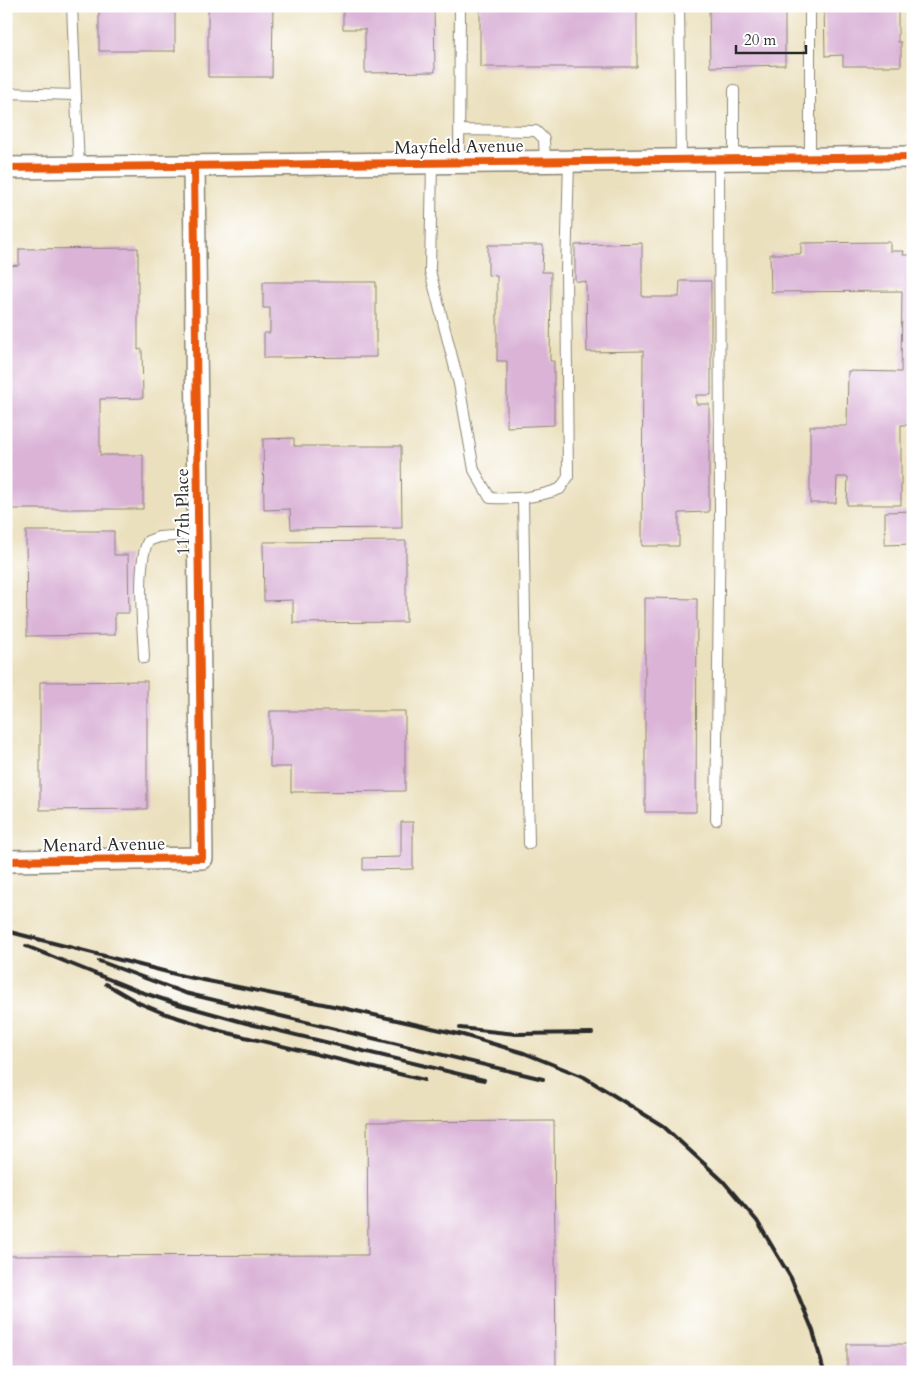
<svg xmlns="http://www.w3.org/2000/svg" width="919" height="1378" viewBox="0 0 919 1378" font-family="Cardo,serif">
<style>
.building{fill:#dab3d7}
.lines{fill:none;stroke-linecap:round;stroke-linejoin:round}
.lane-casing{stroke:#8b8674;stroke-width:12}
.street-casing{stroke:#8b8674;stroke-width:24}
.lane{stroke:#fff;stroke-width:10}
.street{stroke:#fff;stroke-width:21}
.rail{stroke:#2b2b2b;stroke-width:4}
.cycleway-casing{stroke:#fff;stroke-width:11}
.cycleway{stroke:#e8590c;stroke-width:8}
.labels{text-anchor:middle;dominant-baseline:central;stroke-width:4;stroke-linejoin:round;paint-order:stroke}
.street-label{font-size:18px;fill:#2b2b2b;stroke:#fff}
</style>
<rect width="100%" height="100%" fill="#fff"/>
<filter id="ink" filterUnits="userSpaceOnUse"><feTurbulence type="fractalNoise" baseFrequency=".02" numOctaves="2"/><feDisplacementMap in="SourceGraphic" scale="10" xChannelSelector="R" yChannelSelector="G"/><feConvolveMatrix kernelMatrix="1 2 1 2 8 2 1 2 1" color-interpolation-filters="sRGB"/></filter>
<filter id="wash" filterUnits="userSpaceOnUse"><feTurbulence type="fractalNoise" baseFrequency=".0096" numOctaves="4" result="noise"/><feDisplacementMap in="SourceGraphic" scale="20" xChannelSelector="R" yChannelSelector="G"/><feGaussianBlur stdDeviation="1.12" result="paint"/><feColorMatrix in="noise" values="0 0 0 0 0 0 0 0 0 0 0 0 0 0 0 0 0 1.4 0 .05"/><feComposite in="paint" operator="in"/></filter>
<g filter="url(#wash)">
<rect width="100%" height="100%" fill="#ebe0bd"/>
<g id="blocks">
<path class="building" d="M99,6H175V51H99Z
M208,6H273L272,77H208Z
M343,6H434L435,72L365,73V29H343Z
M480,6H637V67H480Z
M709,6H785V65L710,67Z
M824,6H898V42H901V66H843V55L825,56Z
M890,242V251H904L903,255H913V425H901V505H847L848,477H837L836,503H810V426H847L848,371L901,372L902,291L771,292L770,254H801V243Z
M642,243V297H679L680,281H711V395H696V404H709V512L679,513V546H642L643,351L587,352L586,282L575,281V245Z
M488,245H543L542,272H551L550,361H554V425L507,427V361H497V276L488,275Z
M138,248V350L142,349L143,398L100,399V455H143V509H6V266L19,265V249Z
M263,282H376V357L264,358V333H270V308H263Z
M294,438V446H401L402,528L291,529L290,509L264,510L263,439Z
M913,511V544L885,545V512Z
M26,531H114V555H128L129,613H115V635L27,636Z
M406,541V622L293,623V600L264,601L263,542Z
M645,598L697,599L696,812H645Z
M147,681V809L40,810V682Z
M270,711H405V791L291,792V767H270Z
M401,822H413V869L363,870V858L401,857Z
M554,1121L556,1372H6V1256L368,1255L367,1122Z
M847,1344H913V1372H847Z"/>
</g>
</g>
<g filter="url(#ink)">
<use href="#blocks" fill-opacity="0" stroke="#8b8674" stroke-width="1"/>
<g class="lines">
<defs>
<path id="lane" d="M72,6L79,167
M679,6L681,160
M810,6V158
M734,90V159
M6,93L75,95
M459,130L536,131L544,139L545,162
M459,162L460,6
M432,163L430,271L459,384L474,470L490,498C518,499 534,498 560,489L568,477L566,272L569,161
M523,498L529,844
M144,658C143,629 136,565 148,541L159,537L199,534
M716,820L720,513L719,159"/>
<path id="street" d="M6,168L913,157
M6,861L202,858L194,166"/>
</defs>
<use href="#lane" class="lane-casing"/>
<use href="#street" class="street-casing"/>
<use href="#lane" class="lane"/>
<use href="#street" class="street"/>
<path class="rail" d="M6,931L183,976L343,1008L463,1035L524,1053L584,1077L663,1126L723,1181L757,1221L791,1278L813,1331L824,1372
M26,946L141,992L174,1003L246,1023L484,1080
M99,961L185,993L543,1079
M106,984L139,1003L163,1013L220,1031L424,1080
M460,1028L516,1034L592,1033"/>
<defs>
<path id="cycleway" d="M6,168L913,157
M6,861L202,858L194,166"/>
</defs>
<use href="#cycleway" class="cycleway-casing"/>
<use href="#cycleway" class="cycleway"/>
</g>
</g>
<g class="labels">
<g class="street-label">
<text transform="translate(459 147) rotate(-1)">Mayfield Avenue</text>
<text transform="translate(183 512) rotate(-91)">117th Place</text>
<text transform="translate(104 845) rotate(-1)">Menard Avenue</text>
</g>
</g>
<rect width="919" height="1378" fill="none" stroke="#fff" stroke-width="25"/>
<path d="M736 45v8h70v-8" fill="none" stroke="#2b2b2b" stroke-width="2.5"/>
<text x="744" y="45" font-size="15" fill="#2b2b2b" stroke="#ffffff" stroke-width="4" paint-order="stroke">20 m</text>
</svg>
